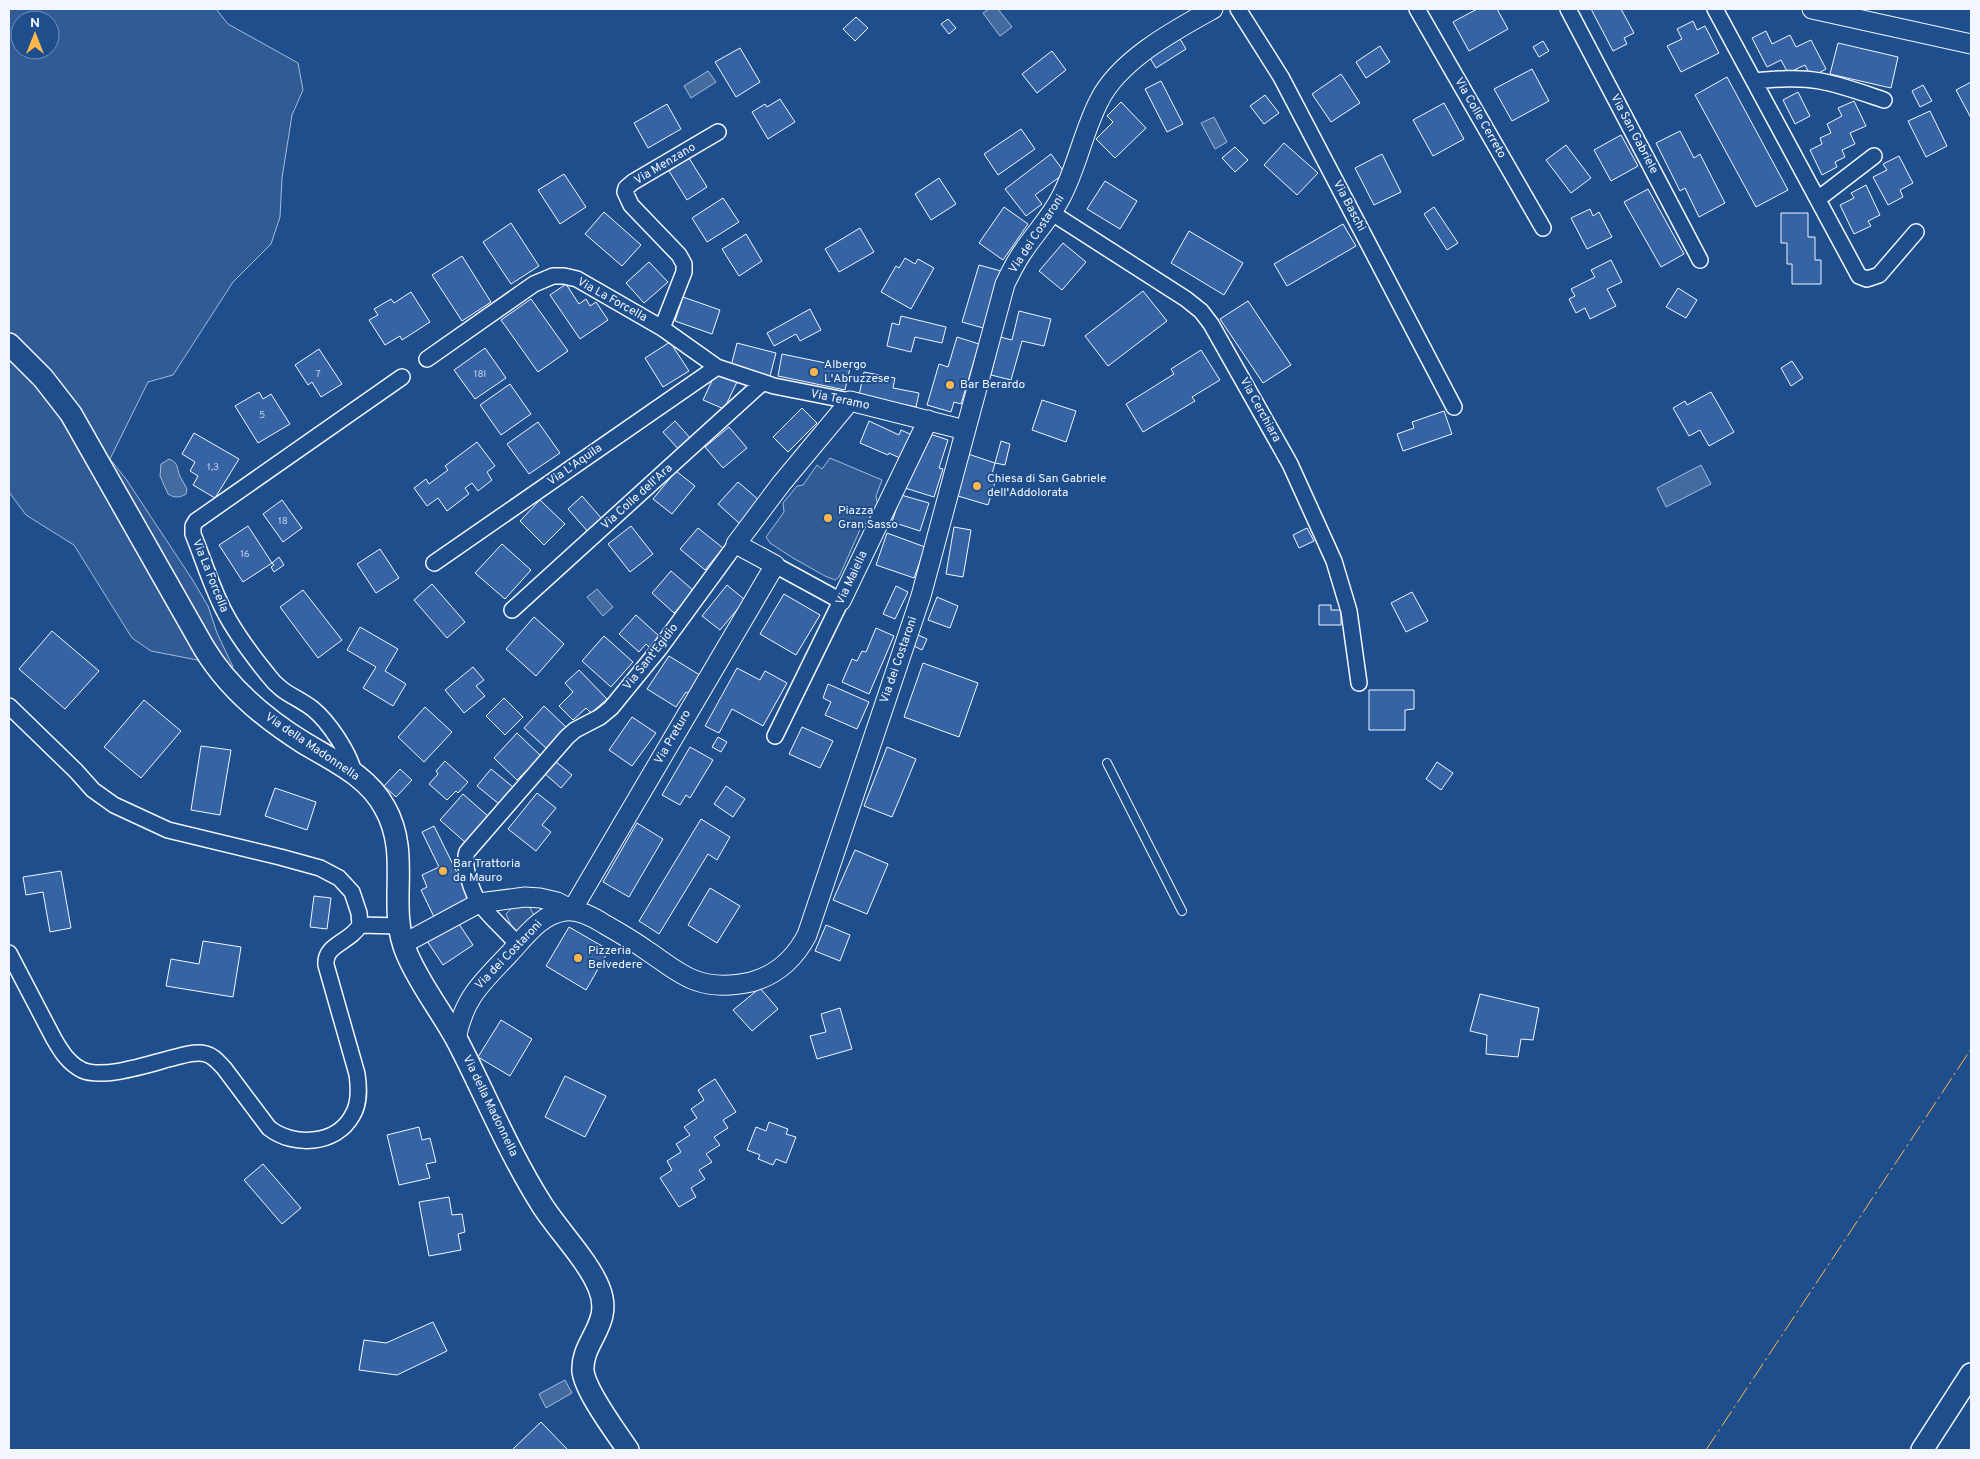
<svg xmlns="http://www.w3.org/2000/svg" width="1980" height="1459" viewBox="0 0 1980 1459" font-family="Overpass,sans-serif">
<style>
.built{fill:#305b95;stroke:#a8bbd7;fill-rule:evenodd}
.water{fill:#446ba0;stroke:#a8bbd7}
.building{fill:#3563a3;stroke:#f2f6ff}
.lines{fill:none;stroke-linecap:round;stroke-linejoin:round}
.service-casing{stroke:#f2f6ff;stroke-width:10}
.minor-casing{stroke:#f2f6ff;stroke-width:18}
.tertiary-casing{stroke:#f2f6ff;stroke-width:21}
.secondary-casing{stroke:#f2f6ff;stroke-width:24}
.service{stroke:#1f4e8c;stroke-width:8}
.minor{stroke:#1f4e8c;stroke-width:15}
.tertiary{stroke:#1f4e8c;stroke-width:19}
.secondary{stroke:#1f4e8c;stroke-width:21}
.power{stroke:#ffb74d;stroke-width:1;stroke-dasharray:18 4 2.5 4;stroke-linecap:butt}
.poi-dot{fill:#ffb74d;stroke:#1f4e8c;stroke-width:2}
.labels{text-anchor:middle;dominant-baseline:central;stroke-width:4;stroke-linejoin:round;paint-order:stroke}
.number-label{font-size:10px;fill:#c3d1e8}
.street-label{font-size:12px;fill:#f2f6ff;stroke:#1f4e8c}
.poi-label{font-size:12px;fill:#f2f6ff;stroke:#1f4e8c;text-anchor:start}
</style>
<rect width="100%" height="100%" fill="#1f4e8c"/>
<path class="built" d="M9,9H216L228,24L298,63L303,90L292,115L282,178L280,217L271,244L233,282L173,375L148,382L110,459L126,479L192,579L208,606L217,633L233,667L151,651L132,638L74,545L26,515L9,492ZM20,20H50V50H20Z
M830,458L882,480L876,496L877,502L881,505L873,524L863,523L839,577L835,580L825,576L793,558L770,543L766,537L784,512L783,503L797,486L803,485L817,465L822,469Z
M519,901L527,902L536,919L517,939L506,914Z"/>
<path class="water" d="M989,9H998L1012,27L1000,36L983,13Z
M708,71L716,82L691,98L684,86Z
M1214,117L1227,142L1215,149L1201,123Z
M169,459C180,463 176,470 181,478C183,482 185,485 187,489L186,494C180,498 174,498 168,494L160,476L161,464Z
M1701,465L1711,484L1666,507L1657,488Z
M597,589L613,607L603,616L587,597Z
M565,1380L572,1393L546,1408L539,1394Z"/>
<path class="building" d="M1477,9H1497L1508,29L1469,51L1453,22Z
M1591,9H1621L1634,33L1624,38L1627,44L1613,51Z
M856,17L868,28L855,41L843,29Z
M948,19L956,28L949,34L941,24Z
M1693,21L1697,30L1705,26L1719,53L1681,72L1667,46L1682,39L1677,29Z
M1766,31L1772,44L1790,35L1796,47L1811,40L1826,69L1811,77L1805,65L1788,73L1781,60L1767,67L1752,38Z
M1180,39L1186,49L1156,68L1150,58Z
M1543,41L1549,51L1539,57L1533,47Z
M1838,43L1898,57L1891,88L1830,74Z
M1380,46L1390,62L1366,78L1356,62Z
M740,48L760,82L736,97L715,62Z
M1052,51L1066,70L1037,93L1022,74Z
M1532,69L1549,101L1512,121L1494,89Z
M1341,74L1360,103L1331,122L1312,94Z
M1727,77L1788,190L1756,207L1695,95Z
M1161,81L1183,124L1167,132L1145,89Z
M1971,82V118L1956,90Z
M1923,85L1932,101L1920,107L1912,91Z
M1798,92L1810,116L1795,124L1783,100Z
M1265,95L1279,113L1264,124L1250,106Z
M780,99L795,122L768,139L752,112L765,104L767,107Z
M1854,101L1866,126L1850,133L1855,144L1842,150L1845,157L1835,162L1837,167L1822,175L1810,150L1822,144L1820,138L1831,133L1827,124L1842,116L1838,108Z
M1121,102L1146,128L1115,158L1096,139L1113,122L1107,116Z
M1444,103L1464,139L1433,156L1413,120Z
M667,104L681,129L648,148L634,123Z
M1930,111L1947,146L1926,157L1908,121Z
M1021,129L1035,149L998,175L984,154Z
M1680,131L1694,158L1700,154L1725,203L1699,217L1685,188L1680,191L1656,143Z
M1621,135L1638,166L1611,181L1594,150Z
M1284,143L1318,173L1297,195L1264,165Z
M1566,145L1591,178L1571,193L1546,160Z
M1235,147L1248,160L1235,172L1222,158Z
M1051,154L1065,173L1035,195L1042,204L1026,216L1005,189Z
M1382,154L1401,192L1374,205L1355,168Z
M1899,156L1913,183L1900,190L1903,197L1888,205L1873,177L1887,170L1883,164Z
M689,158L707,187L687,200L669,171Z
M564,174L586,207L560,224L538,190Z
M939,178L956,204L931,220L915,194Z
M1105,181L1137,201L1120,229L1087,209Z
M1866,185L1880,215L1868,221L1871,226L1854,234L1840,205L1854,198L1851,193Z
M1648,189L1684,254L1661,267L1624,202Z
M723,198L739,222L707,242L692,218Z
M1004,207L1028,224L1003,260L979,243Z
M1434,207L1458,243L1447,250L1424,214Z
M1590,209L1593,216L1599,212L1612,237L1587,249L1571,218Z
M604,212L641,245L622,266L585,234Z
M1781,213H1808V237H1815V260H1821V284H1792V264H1787V243H1781Z
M511,223L539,266L511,284L483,242Z
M1343,224L1356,246L1287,286L1274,264Z
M860,228L874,252L839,272L825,249Z
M1189,231L1243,263L1224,295L1171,263Z
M746,234L762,261L739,276L722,249Z
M1063,243L1086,262L1062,290L1039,271Z
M462,256L491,302L462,321L432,275Z
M905,258L915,264L918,259L934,268L911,309L881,292L896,266L899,268Z
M1611,260L1622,282L1607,289L1616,306L1590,319L1585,308L1576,313L1569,299L1575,296L1571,289L1595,277L1591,270Z
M649,262L668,282L644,303L626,283Z
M979,265L1001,271L983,328L962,322Z
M566,284L579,304L586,299L590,306L596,302L608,320L580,339L550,295Z
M1678,288L1697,300L1686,318L1666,307Z
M1143,291L1167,321L1108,366L1085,336Z
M411,292L430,322L402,340L400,336L385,345L369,320L378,315L374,309L391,299L394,303Z
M683,297L720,310L712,334L675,321Z
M531,299L568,351L538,372L501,320Z
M1248,301L1291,365L1263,383L1220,319Z
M810,309L821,330L800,341L796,334L774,346L767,333Z
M1019,311L1051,319L1044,346L1022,341L1011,380L991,375L1000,337L1012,340Z
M901,316L946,327L942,343L915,337L911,352L887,346L892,323L899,325Z
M957,337L979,344L961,404L954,402L951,412L927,405L939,364L948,367Z
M670,342L689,371L663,387L645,358Z
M737,343L776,353L770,376L731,366Z
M485,348L506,378L475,399L454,370Z
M319,349L342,384L321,397L312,382L308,385L295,365Z
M1201,350L1220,380L1192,397L1195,401L1143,432L1126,404L1174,374L1171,369Z
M782,354L850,368L845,390L778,376Z
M1792,361L1803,378L1791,386L1781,368Z
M716,372L737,382L724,409L703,400Z
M864,372L895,378L893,388L919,393L916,407L859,395Z
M510,384L531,414L501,435L480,405Z
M259,392L263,399L271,394L290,424L258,443L235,406Z
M1711,392L1734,432L1709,446L1700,430L1689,436L1673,408L1685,401L1687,405Z
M1042,400L1076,411L1066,442L1032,430Z
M802,408L817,423L788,452L773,437Z
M1444,411L1452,434L1403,451L1397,434L1414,428L1412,422Z
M675,421L692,440L680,451L663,432Z
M869,421L899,435L901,430L912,435L902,459L889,453L888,455L860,443Z
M538,422L560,453L529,474L507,444Z
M729,427L747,448L723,468L705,447Z
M194,433L239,459L215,498L193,485L198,476L190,471L195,462L182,454Z
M927,433L948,440L939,468L943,469L934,497L905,488Z
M1001,441L1010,444L1005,465L995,463Z
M477,442L495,466L487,472L492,480L478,491L472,483L465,488L469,494L447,511L438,498L427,506L414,488L426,479L429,484L448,470L445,466Z
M968,454L995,463L992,474L997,476L988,505L958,496Z
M676,471L695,486L672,514L653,499Z
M738,482L760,501L740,524L718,504Z
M901,495L929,503L920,531L892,522Z
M582,496L603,520L589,533L568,509Z
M282,500L302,528L283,542L263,514Z
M540,500L565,524L544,545L520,521Z
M248,526L272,563L243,582L219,545Z
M631,526L653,554L630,572L608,544Z
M954,527L971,530L963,577L946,574Z
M698,528L723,548L705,570L680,549Z
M1307,528L1314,541L1299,548L1293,535Z
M887,533L925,547L914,578L876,565Z
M502,544L531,570L505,599L475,573Z
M380,549L399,578L376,593L357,564Z
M279,557L284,565L274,572L271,567L274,565L272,563Z
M671,571L694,591L674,613L652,593Z
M432,584L465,622L447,638L414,600Z
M727,585L745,600L720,630L702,616Z
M896,586L908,592L895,619L883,614Z
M303,590L342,640L318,658L280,607Z
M1412,592L1428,621L1406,632L1391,603Z
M784,594L820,615L796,655L760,634Z
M937,597L958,606L950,628L928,620Z
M1319,605H1331V610H1341V625H1319Z
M636,615L660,637L650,648L646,644L639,652L619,634Z
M534,617L564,644L536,676L506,649Z
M360,627L398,649L385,671L406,684L393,706L363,688L376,667L347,650Z
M876,628L894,636L869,694L842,682L852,659L857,661L862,651L866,652Z
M52,631L99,671L65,709L19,669Z
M916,634L927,639L922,650L912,645Z
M604,636L633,662L611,687L582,661Z
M669,656L703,677L691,695L686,692L676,707L647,689Z
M923,663L978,683L959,737L904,717Z
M473,667L484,680L476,686L485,696L464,713L445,690Z
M737,668L760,680L765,671L787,683L763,726L732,709L719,733L705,726Z
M579,670L607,699L591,713L586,708L573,720L559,706L573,692L565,683Z
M828,684L869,702L857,729L825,715L831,702L823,698Z
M1369,690H1414V709L1405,710V730H1369Z
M504,698L523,717L505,735L486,716Z
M144,700L181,731L141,778L104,747Z
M544,706L566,727L546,748L524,728Z
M425,707L452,732L424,762L398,737Z
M632,717L656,733L632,766L609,750Z
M802,727L833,741L820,768L789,754Z
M517,733L541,756L517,780L494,758Z
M718,737L727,742L721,752L712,747Z
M201,746L231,750L220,815L191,810Z
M690,747L713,760L690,798L686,795L680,805L662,795Z
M887,747L916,759L892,817L864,806Z
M445,761L468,782L458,793L456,791L447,800L429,784L438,774L436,771Z
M555,761L572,775L561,788L544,773Z
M1437,762L1453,773L1441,790L1426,779Z
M400,769L412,780L396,797L384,786Z
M491,769L513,787L499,804L477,786Z
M726,786L745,799L733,817L714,804Z
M275,788L316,802L307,830L265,816Z
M537,793L556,808L542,825L551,832L536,851L508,829Z
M463,794L489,817L466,843L440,820Z
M701,819L730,837L717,860L708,854L659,934L639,921Z
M637,823L663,839L629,897L603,882Z
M434,826L470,899L434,917L421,890L427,887L422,875L439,867L422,832Z
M855,850L888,864L867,914L833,900Z
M61,871L71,928L50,932L43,892L26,895L23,877Z
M710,888L740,906L717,943L688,925Z
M314,896L331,898L327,929L310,927Z
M457,921L473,945L443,965L427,941Z
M826,925L850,935L840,961L815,951Z
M569,927L609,950L586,990L546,966Z
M203,941L241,947L233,997L166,986L171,959L199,964Z
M760,988L778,1009L752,1031L733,1010Z
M1480,994L1539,1008L1533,1040L1521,1039L1518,1057L1486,1054L1487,1035L1470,1031Z
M840,1008L852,1049L817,1059L810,1036L826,1032L821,1014Z
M501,1020L532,1039L510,1076L478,1057Z
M565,1076L606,1096L585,1137L545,1117Z
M715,1079L736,1112L723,1120L728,1128L714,1137L720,1145L706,1154L712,1162L699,1170L705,1179L691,1188L696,1197L679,1207L660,1178L672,1170L667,1161L681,1152L676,1144L690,1135L684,1127L697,1118L691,1109L704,1100L698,1090Z
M769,1122L788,1129L786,1134L796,1137L786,1163L776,1159L773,1165L758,1159L760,1155L747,1150L756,1127L766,1131Z
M419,1127L422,1140L430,1138L436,1162L426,1164L430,1178L399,1185L387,1135Z
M263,1164L301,1208L282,1224L244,1180Z
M449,1197L452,1215L462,1214L465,1232L458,1234L461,1250L429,1256L419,1202Z
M433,1322L447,1351L397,1375L359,1370L364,1340L386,1343Z
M541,1422L568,1450H512Z"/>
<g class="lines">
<defs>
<path id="service" d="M1107,763L1182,911"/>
<path id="minor" d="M1238,9L1281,77L1454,407
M1417,9L1543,228
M1568,9L1700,260
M1715,9L1859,276L1867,279L1879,275L1916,232
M1754,81C1776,79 1798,77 1820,81C1842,85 1863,93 1884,100
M1818,199L1874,156
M1052,213L1186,299L1201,311L1211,324L1290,464L1334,561L1349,611L1359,683
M662,328L684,272V264L679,255L631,205L625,192L626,188L633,182L718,132
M427,359L534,284L553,276H564L577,279L662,328L717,367L774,386L850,401
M434,563L717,367
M775,565L841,601L775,736
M512,610L762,383
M9,706L76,771L93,790L114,805L168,830L280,857L320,868L339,878L352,892L359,913L360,925
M354,773C350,754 329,722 313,709C296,696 282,694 268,675C251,654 235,633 223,609C211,585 203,559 193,534V526L196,521L402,377
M518,945C506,931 491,918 480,904C472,893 462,864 467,852L567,737L575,730L600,717L611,708L660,648L736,544
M9,953L54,1039C61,1051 68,1063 82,1070C104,1080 152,1063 176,1057C185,1055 196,1051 206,1054C214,1056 218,1062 224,1068L269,1128C293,1147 336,1145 352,1116C360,1104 359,1088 357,1074L326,965C324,944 350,943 360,925L399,926"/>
<path id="tertiary" d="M1812,9L1971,44
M841,601L928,420
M572,910L775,565L736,544L781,484L850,401L965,430
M403,944L479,903L525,897L540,898L557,902L572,910
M456,1039C464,997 482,983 509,954C525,937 541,914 565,911C579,909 593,917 604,924C620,933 635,942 649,952C664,962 678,974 694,980C712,987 733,986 751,982C777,975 795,958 807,935L921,596L1005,284C1011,272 1016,261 1024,250C1036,232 1051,217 1061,197C1077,167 1083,132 1099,101C1119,60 1175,30 1213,9"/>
<path id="secondary" d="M9,344L43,378L71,414L204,648C228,688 264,718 304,743C334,761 368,776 385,808C412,856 386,906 407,954C420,985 442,1012 458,1042C486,1096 509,1153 542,1205C558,1230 589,1262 599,1288C614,1324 581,1341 583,1371C585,1391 616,1432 628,1450
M1922,1450L1971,1374"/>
</defs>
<use href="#service" class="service-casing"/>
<use href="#minor" class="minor-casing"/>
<use href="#tertiary" class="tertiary-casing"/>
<use href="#secondary" class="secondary-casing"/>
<use href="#service" class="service"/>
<use href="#minor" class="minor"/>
<use href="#tertiary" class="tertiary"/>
<use href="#secondary" class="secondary"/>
<path class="power" d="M1706,1450L1971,1049"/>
</g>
<g class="poi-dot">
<circle cx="814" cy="372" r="5"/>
<circle cx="950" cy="385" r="5"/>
<circle cx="977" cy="486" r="5"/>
<circle cx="828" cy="518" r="5"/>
<circle cx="443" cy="871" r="5"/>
<circle cx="578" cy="958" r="5"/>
</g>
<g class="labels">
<g class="number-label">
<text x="318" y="374">7</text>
<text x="480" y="374">18l</text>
<text x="262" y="415">5</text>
<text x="213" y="467">1,3</text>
<text x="283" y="521">18</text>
<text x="245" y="554">16</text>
</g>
<g class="street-label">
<text transform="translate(1480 118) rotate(60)">Via Colle Cerreto</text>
<text transform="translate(1634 134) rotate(62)">Via San Gabriele</text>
<text transform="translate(665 164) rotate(-31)">Via Menzano</text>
<text transform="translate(1349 206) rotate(62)">Via Baschi</text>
<text transform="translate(1037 234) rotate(-57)">Via dei Costaroni</text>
<text transform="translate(612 300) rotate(29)">Via La Forcella</text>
<text transform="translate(840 400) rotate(12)">Via Teramo</text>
<text transform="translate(1260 410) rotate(61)">Via Cerchiara</text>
<text transform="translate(575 465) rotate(-35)">Via L'Aquila</text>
<text transform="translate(637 497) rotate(-42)">Via Colle dell'Ara</text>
<text transform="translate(210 576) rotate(68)">Via La Forcella</text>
<text transform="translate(852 578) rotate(-65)">Via Maiella</text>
<text transform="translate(651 657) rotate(-52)">Via Sant'Egidio</text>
<text transform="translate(899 660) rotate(-71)">Via dei Costaroni</text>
<text transform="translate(673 737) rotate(-60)">Via Preturo</text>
<text transform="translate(312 747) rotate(34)">Via della Madonnella</text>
<text transform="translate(509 955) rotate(-46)">Via dei Costaroni</text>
<text transform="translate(490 1106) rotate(64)">Via della Madonnella</text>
</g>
<g class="poi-label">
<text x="824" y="365">Albergo<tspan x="824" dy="14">L'Abruzzese</tspan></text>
<text x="960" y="385">Bar Berardo</text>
<text x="987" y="479">Chiesa di San Gabriele<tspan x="987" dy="14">dell'Addolorata</tspan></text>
<text x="838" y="511">Piazza<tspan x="838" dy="14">Gran Sasso</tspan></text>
<text x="453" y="864">Bar Trattoria<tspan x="453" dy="14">da Mauro</tspan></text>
<text x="588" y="951">Pizzeria<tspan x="588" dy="14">Belvedere</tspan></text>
</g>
</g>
<rect width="1980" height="1459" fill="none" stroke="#f2f6ff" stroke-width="20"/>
<g transform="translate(35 35)"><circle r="24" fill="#1f4e8c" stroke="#7391ba"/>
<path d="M0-4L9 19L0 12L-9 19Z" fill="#ffb74d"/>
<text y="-8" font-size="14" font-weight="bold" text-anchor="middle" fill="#f2f6ff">N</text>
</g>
</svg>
